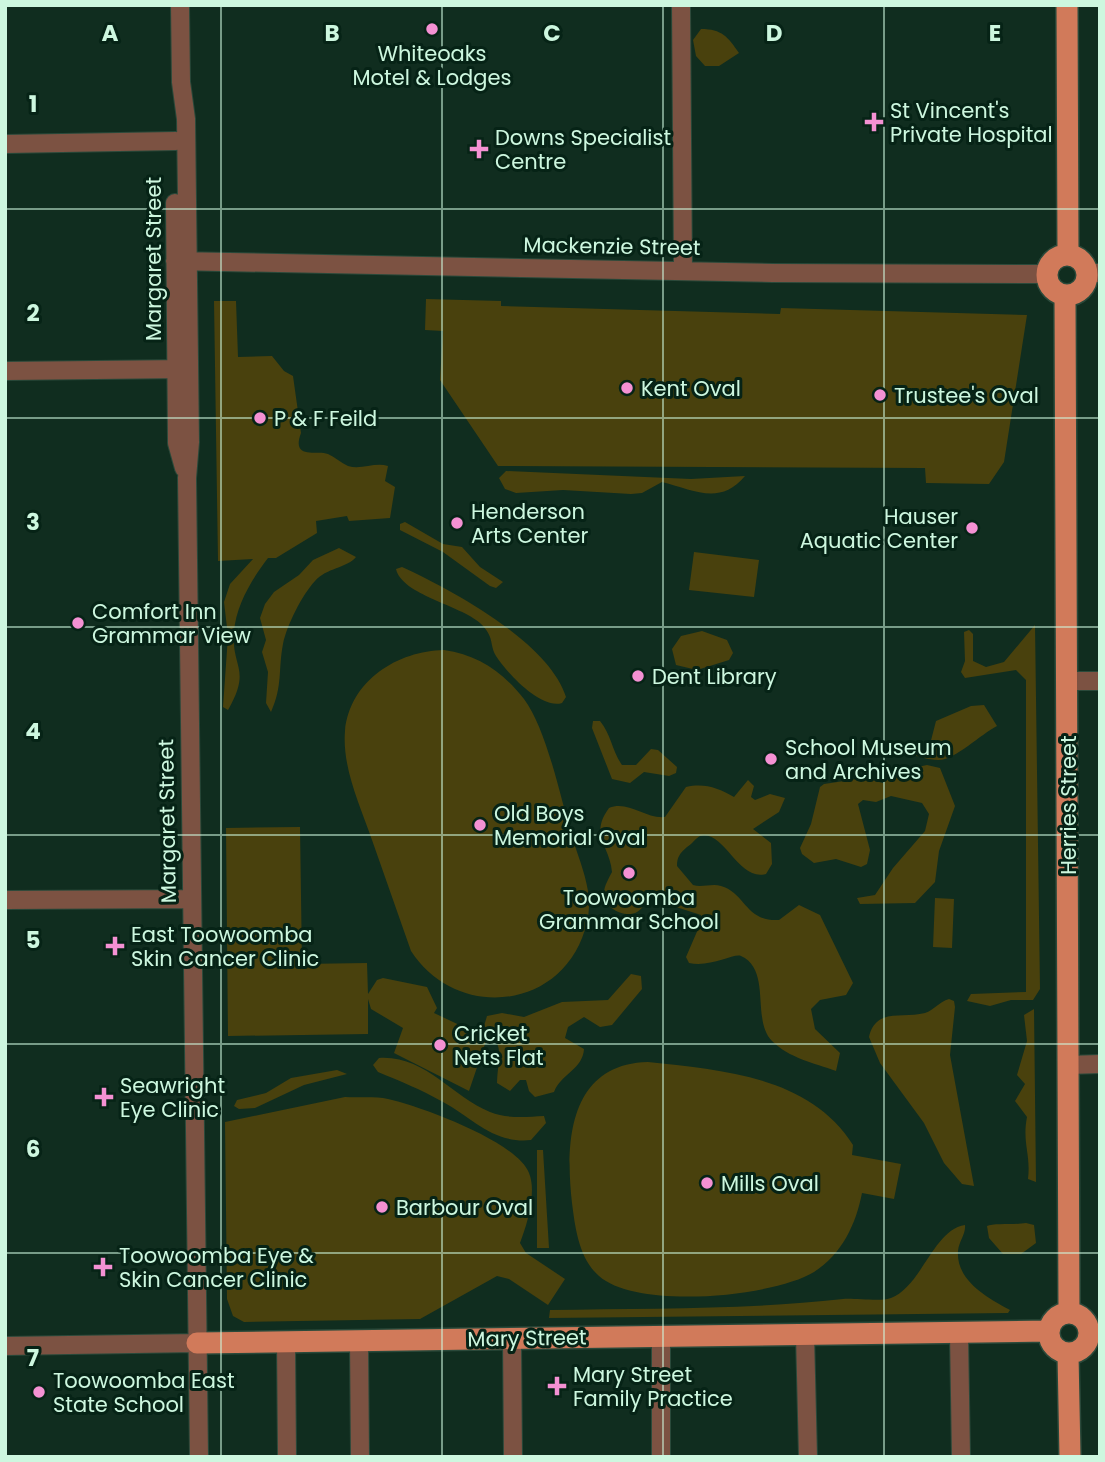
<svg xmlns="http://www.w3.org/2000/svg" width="1105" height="1462" viewBox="0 0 1105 1462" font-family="Poppins,sans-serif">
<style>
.green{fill:#49410d}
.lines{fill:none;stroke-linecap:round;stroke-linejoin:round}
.minor-casing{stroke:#2a493a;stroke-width:20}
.major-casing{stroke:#2a493a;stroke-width:24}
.minor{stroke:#7c5242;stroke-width:18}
.major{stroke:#d17a5a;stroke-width:21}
.grid{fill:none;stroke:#cdf7df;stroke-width:2;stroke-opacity:0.55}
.poi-dot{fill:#f491d3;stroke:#062316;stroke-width:2.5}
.labels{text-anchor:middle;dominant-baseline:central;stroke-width:6;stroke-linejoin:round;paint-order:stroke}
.poi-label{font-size:21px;fill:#cdf7df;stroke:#062316;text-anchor:start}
.street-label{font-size:21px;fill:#cdf7df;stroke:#062316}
.grid-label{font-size:23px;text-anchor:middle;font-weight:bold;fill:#cdf7df;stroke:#062316;stroke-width:6;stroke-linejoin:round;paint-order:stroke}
</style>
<rect width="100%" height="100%" fill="#102d1f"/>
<path class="green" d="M701,29C722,29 728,37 739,53L719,66H705L696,56L693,40Z
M426,299L501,301V306L780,314L781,308L1027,315L1004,462L989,484L926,483L925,468L498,466L440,380L443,331L425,330Z
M214,301H236L238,357L272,356L284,371L293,376L301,433C291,460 316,450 328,454C335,457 341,463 348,466C361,470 375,462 388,466L385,481L395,487L390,518L349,521L347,516L316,521L317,533L276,558H268C252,579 236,605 234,632C231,668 252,668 228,710L223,707L228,636L224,602L230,584L253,559L218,561Z
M506,471L691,479L745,476C720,506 694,490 662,482L642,493L631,494L563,490L516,493L505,489L499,478Z
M405,522L443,544L462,547L480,567L503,582L496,588L490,586L443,552L400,530V524Z
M339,548L356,557C347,568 326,568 315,581C302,595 287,625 283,644C278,670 283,685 271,712L266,703L268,672L262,652L266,640L260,618L265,604L274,592L299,575L313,560Z
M694,552L759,560L754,597L689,590Z
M402,567C452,590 549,642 566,697L562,703C541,710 506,672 496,656C489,644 495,637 480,623C460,605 402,595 396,569Z
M1035,625L1040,989L1033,1000H1011L990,1006L967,1001L971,994L1026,992V680L1016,670L965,678L961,672L965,661L964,632L969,630L973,634V661L986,667L1004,662Z
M702,631L727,640L733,653L729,660L697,670L676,665L672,649L681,636Z
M444,650C478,655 503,672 524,699C546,728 561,798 571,834C577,853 585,872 588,891C590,901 589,913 587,922C567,1010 458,1023 411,951C398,914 385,877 372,840C360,805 342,768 345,731C350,680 398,651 444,650Z
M984,705L997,726C981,734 954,761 938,760C928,760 918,756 909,754L910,749L928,752L936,721L971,706Z
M593,721H600C611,734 612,751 622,765H636L651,749L658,750L677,767L676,773L669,776L644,772L630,783L612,779L592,728Z
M927,765L940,768L955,806L939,851L935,882L915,903L860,904L857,898L875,895L893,868L925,831L929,814L922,803L891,796L876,802L863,800L858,804L870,850L867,864L861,867L836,859L814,863L802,854L800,848L811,824L820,787L824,784L864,778L883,783L899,771Z
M748,780L754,786L751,797L755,800L770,794L785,798L779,812L753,829L771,843L772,864L766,874C738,882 724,829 700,836C696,838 691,845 687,847C680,853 677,857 677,866L693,885C702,888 712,883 721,886C746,893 745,922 779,920L799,905L820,915L853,983L846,995L820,1000L811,1009L815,1029L840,1053L836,1071C814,1063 789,1058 772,1041C751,1020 772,970 741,956C734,953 710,968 689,963L686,957L702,920L701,915L676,907L660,895H651C647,900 643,909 637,912C625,919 602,907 604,893C604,886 609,878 612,872C610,846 589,835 609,808C628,800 645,819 665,817L686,787C705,783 718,788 734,797Z
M300,827L302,964L367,963L368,994L377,980L383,978L427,987L437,1008L434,1013L487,1038L469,1091L394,1053L403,1028L371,1009L368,999V1034L228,1036L226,828Z
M935,898L954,899L952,948L933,947Z
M631,974L641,976L642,989L612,1025L600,1027L584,1017L568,1027L565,1038L584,1049C583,1069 561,1074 554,1092L535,1097L529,1091L526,1080H520L510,1091L497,1083C498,1055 506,1047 484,1026L487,1016L502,1013L524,1017L562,1002L608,1000Z
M949,999L954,1001L955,1007L950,1055L974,1186L962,1184L944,1163L924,1123L880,1063L869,1037C876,1007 903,1019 925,1013C934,1010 939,1002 949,999Z
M1034,1009L1036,1182L1028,1179C1031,1154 1022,1143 1027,1117L1015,1101L1025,1084L1017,1075L1027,1041L1024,1015Z
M379,1058C425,1055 451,1096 490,1112C507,1119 526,1117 544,1116L546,1123L531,1140C493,1144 473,1118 443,1102C422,1090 400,1081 378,1072L373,1065Z
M648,1062C721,1070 810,1076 853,1145L852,1155L901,1164L894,1199L862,1193C856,1224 842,1254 814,1272C773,1297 637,1310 599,1276C579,1259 575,1227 572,1203C565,1142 569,1064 648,1062Z
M337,1070L347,1074L304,1085L255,1108L239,1109L234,1106L237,1100L266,1093L291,1078Z
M345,1097C359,1098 375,1096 388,1099C420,1106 518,1142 529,1173C537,1192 527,1225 520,1243L526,1253L565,1279L548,1305L509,1279L497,1276L420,1319L244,1322L233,1316L227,1299L225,1122Z
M537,1150H543L549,1248H537Z
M1026,1223L1034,1225L1036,1243L1021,1254H1003L989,1238L987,1226C993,1223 1015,1225 1026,1223Z
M965,1225C966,1234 959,1241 958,1251C956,1281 988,1298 1010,1310L1008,1313L549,1318L550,1310C648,1308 746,1310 843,1299C855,1298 882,1302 891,1298C922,1286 933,1230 965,1225Z"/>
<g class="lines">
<defs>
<path id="minor" d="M180,5L181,82L186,119L190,442L187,478L199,1457
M681,5L683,270
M5,144L176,141
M175,203L177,443L184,468
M175,261L773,273L1048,274
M1086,273H1100
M5,371L185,369
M1068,681H1100
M5,900L191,899
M1068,1065L1100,1064
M959,1334L961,1457
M805,1335L808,1457
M661,1337V1457
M512,1339L513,1457
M359,1341L360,1457
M286,1342L287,1457
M5,1346L197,1343"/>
<path id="major" d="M1067,5L1068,253
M1047 275a20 20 0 1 1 40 0a20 20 0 1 1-40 0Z
M1065,297L1069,1313
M1049 1333a20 20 0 1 1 40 0a20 20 0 1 1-40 0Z
M197,1343L1049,1331
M1068,1354L1070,1457"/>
</defs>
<use href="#minor" class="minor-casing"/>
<use href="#major" class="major-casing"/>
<use href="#minor" class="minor"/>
<use href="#major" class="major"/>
</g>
<path class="grid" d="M221,5V1457M442,5V1457M663,5V1457M884,5V1457M5,209H1100M5,418H1100M5,627H1100M5,835H1100M5,1044H1100M5,1253H1100"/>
<g class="poi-dot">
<circle cx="432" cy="29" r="7"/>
<path d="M870.5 111.5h7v7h7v7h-7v7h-7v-7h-7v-7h7z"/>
<path d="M475.5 138.5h7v7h7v7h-7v7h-7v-7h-7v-7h7z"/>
<circle cx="627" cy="388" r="7"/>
<circle cx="880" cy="395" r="7"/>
<circle cx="260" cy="418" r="7"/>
<circle cx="457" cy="523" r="7"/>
<circle cx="972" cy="528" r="7"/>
<circle cx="78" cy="623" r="7"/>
<circle cx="638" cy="676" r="7"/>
<circle cx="771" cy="759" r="7"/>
<circle cx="480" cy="825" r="7"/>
<circle cx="629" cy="873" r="7"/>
<path d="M111.5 935.5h7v7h7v7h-7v7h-7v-7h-7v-7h7z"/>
<circle cx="440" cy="1045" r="7"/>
<path d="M100.5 1086.5h7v7h7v7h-7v7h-7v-7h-7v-7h7z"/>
<circle cx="707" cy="1183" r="7"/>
<circle cx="382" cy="1207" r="7"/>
<path d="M99.5 1256.5h7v7h7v7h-7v7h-7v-7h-7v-7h7z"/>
<path d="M553.5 1375.5h7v7h7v7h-7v7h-7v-7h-7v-7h7z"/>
<circle cx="39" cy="1392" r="7"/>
</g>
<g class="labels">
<g class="poi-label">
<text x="432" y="53" text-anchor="middle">Whiteoaks<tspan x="432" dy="24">Motel &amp; Lodges</tspan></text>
<text x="890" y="110">St Vincent's<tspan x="890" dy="24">Private Hospital</tspan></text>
<text x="495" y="137">Downs Specialist<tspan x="495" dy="24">Centre</tspan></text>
<text x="641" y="388">Kent Oval</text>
<text x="894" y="395">Trustee's Oval</text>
<text x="274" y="418">P &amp; F Feild</text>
<text x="471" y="511">Henderson<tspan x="471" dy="24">Arts Center</tspan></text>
<text x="958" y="516" text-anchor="end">Hauser<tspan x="958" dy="24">Aquatic Center</tspan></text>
<text x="92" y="611">Comfort Inn<tspan x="92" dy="24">Grammar View</tspan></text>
<text x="652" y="676">Dent Library</text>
<text x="785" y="747">School Museum<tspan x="785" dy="24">and Archives</tspan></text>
<text x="494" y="813">Old Boys<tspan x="494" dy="24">Memorial Oval</tspan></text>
<text x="629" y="897" text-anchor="middle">Toowoomba<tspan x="629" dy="24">Grammar School</tspan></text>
<text x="131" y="934">East Toowoomba<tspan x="131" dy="24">Skin Cancer Clinic</tspan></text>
<text x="454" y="1033">Cricket<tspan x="454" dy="24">Nets Flat</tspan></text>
<text x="120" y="1085">Seawright<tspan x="120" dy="24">Eye Clinic</tspan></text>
<text x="721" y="1183">Mills Oval</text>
<text x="396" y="1207">Barbour Oval</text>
<text x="119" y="1255">Toowoomba Eye &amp;<tspan x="119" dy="24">Skin Cancer Clinic</tspan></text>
<text x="573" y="1374">Mary Street<tspan x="573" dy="24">Family Practice</tspan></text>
<text x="53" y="1380">Toowoomba East<tspan x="53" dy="24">State School</tspan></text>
</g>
<g class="street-label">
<text transform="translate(612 246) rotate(1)">Mackenzie Street</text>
<text transform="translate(153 259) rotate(-90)">Margaret Street</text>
<text transform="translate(1068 805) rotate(-90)">Herries Street</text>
<text transform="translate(167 821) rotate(-91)">Margaret Street</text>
<text transform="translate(527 1338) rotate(-1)">Mary Street</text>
</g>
</g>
<g class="grid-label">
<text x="110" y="41">A</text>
<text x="332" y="41">B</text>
<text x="552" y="41">C</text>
<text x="774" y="41">D</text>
<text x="995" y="41">E</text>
<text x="33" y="112">1</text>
<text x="33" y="321">2</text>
<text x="33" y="530">3</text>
<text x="33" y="739">4</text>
<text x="33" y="948">5</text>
<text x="33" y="1157">6</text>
<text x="33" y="1366">7</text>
</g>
<rect width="1105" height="1462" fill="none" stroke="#cdf7df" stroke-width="14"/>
</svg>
